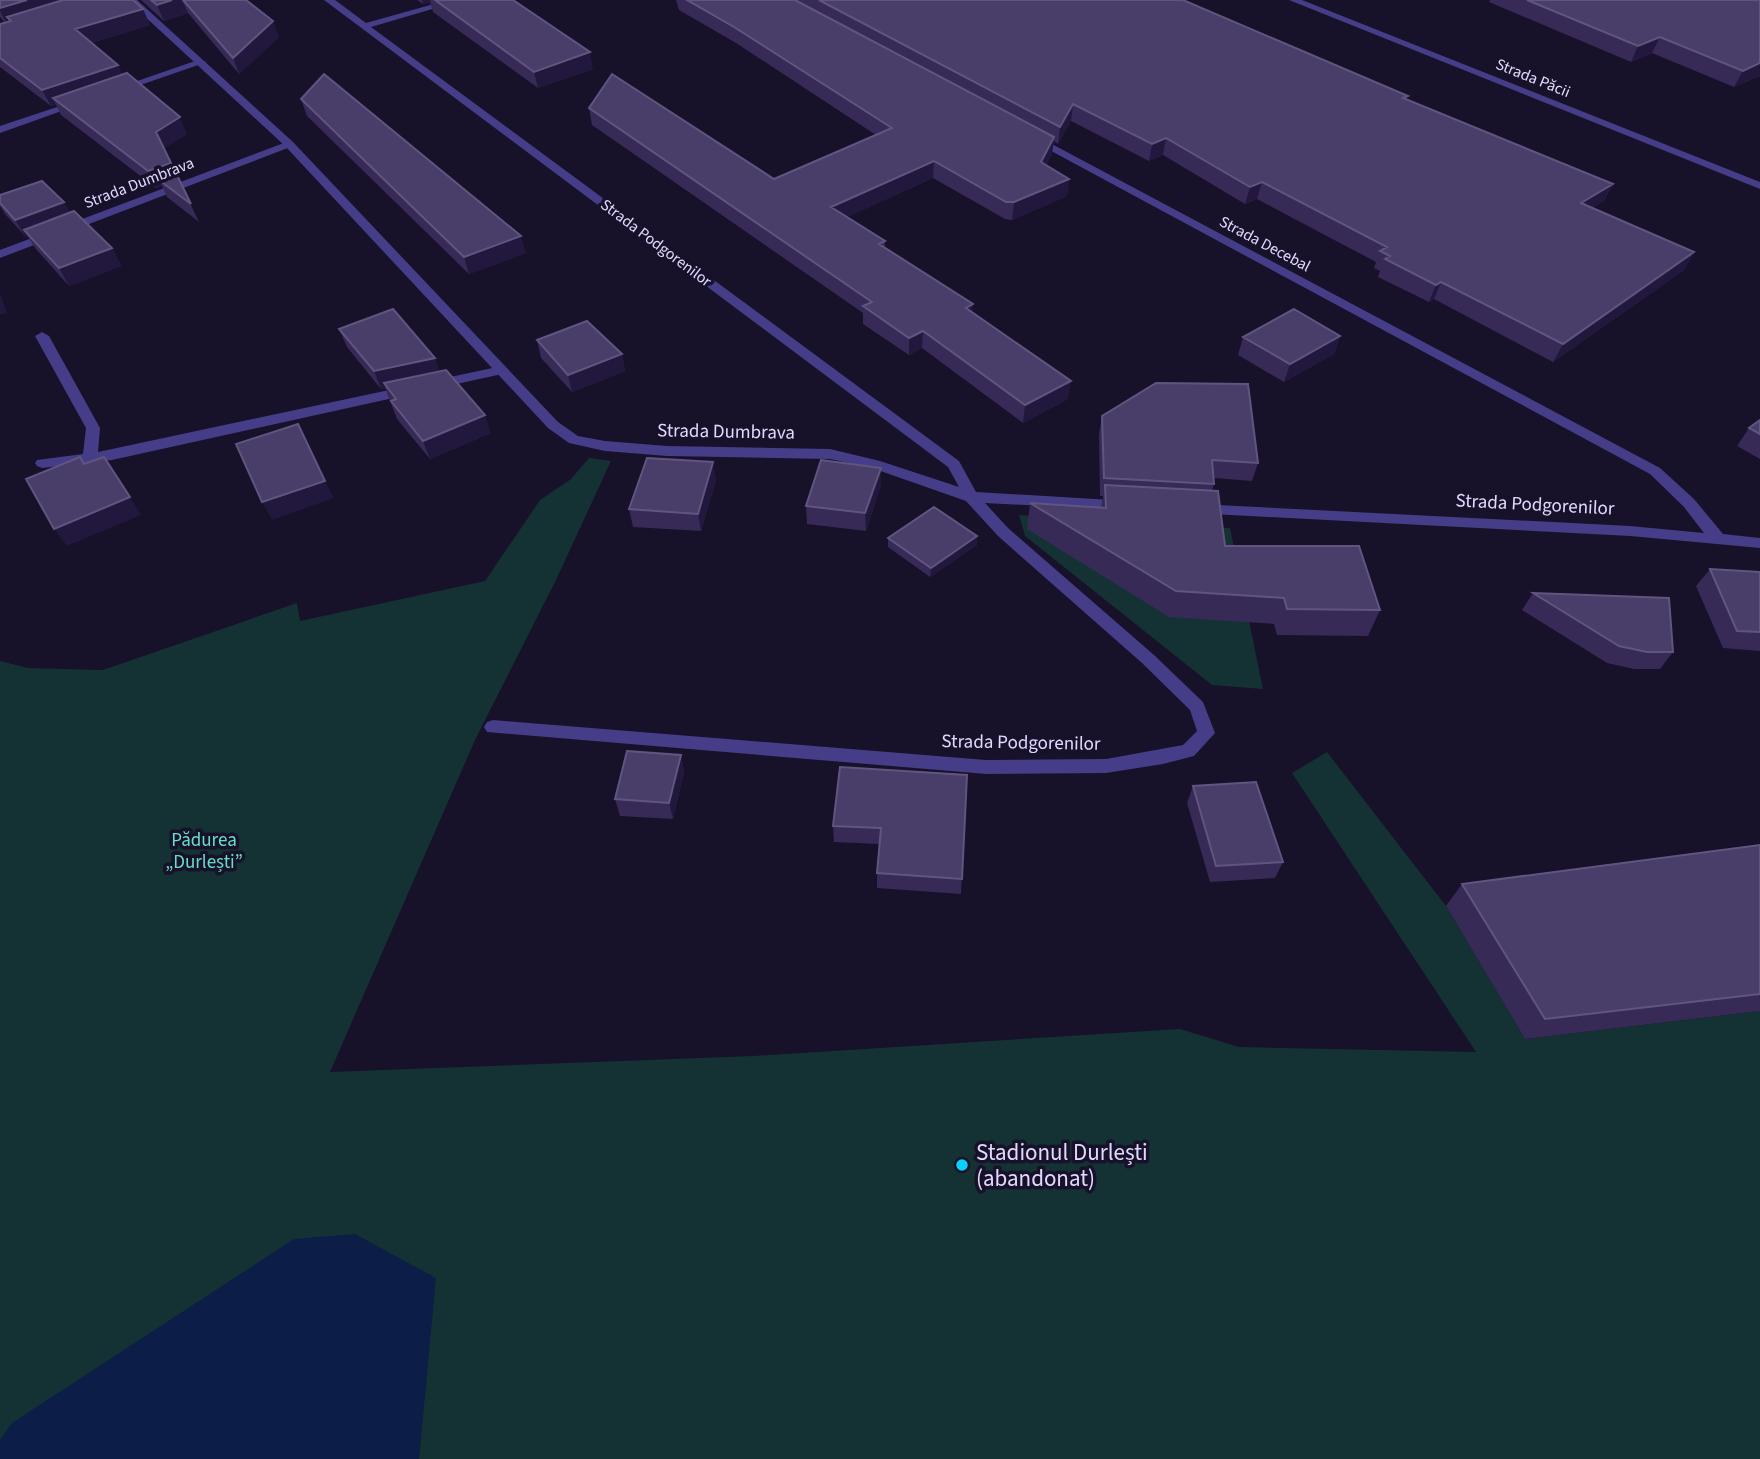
<svg xmlns="http://www.w3.org/2000/svg" width="1760" height="1459" viewBox="0 0 1760 1459" font-family="'Source Sans 3',sans-serif">
<style>
.green{fill:#143233}
.water{fill:#0c1d47}
.lines{fill:none;stroke-linecap:round;stroke-linejoin:round}
.service{fill:#453d87;fill-rule:evenodd}
.minor{fill:#453d87;fill-rule:evenodd}
.wall{fill:#372a57}
.shaded-wall{fill:#22183d}
.building{fill:#493d69;stroke:#615580;stroke-width:2}
.poi-dot{fill:#09d0fb;stroke:#171129;stroke-width:2.5}
.labels{text-anchor:middle;dominant-baseline:central;stroke-width:7;stroke-linejoin:round;paint-order:stroke}
.far-street-label{font-size:16px;fill:#e1d9fe;stroke:#171129}
.street-label{font-size:19px;fill:#e1d9fe;stroke:#171129}
.park-label{font-size:19px;fill:#65dfca;stroke:#171129}
.near-poi-label{font-size:23px;fill:#e1d9fe;stroke:#171129;text-anchor:start}
</style>
<rect width="100%" height="100%" fill="#171129"/>
<path class="green" d="M589,458L611,461L556,580L475,740L330,1072L753,1056L1180,1029L1239,1047L1476,1052L1292,773L1327,752L1446,906L1525,1039L1760,1011V1459H0V661L28,668L103,670L297,603L300,621L485,581L540,500L571,479Z
M1019,515L1230,528L1263,689L1212,685L1025,536Z"/>
<path class="water" d="M355,1234L436,1278L419,1459H0V1440L12,1423L294,1239Z"/>
<g class="lines">
<path class="service" d="M198,60L207,62L123,91L114,89Z
M75,101L84,103L0,133V126Z
M289,141L294,144L293,146L0,258V250Z
M42,332L49,336L100,428L98,452L502,366L509,370L502,374L112,460L42,468L37,466L35,463L37,460L83,454L86,428L35,336Z"/>
<path class="minor" d="M127,0H137L293,142L558,422L578,436L605,441L667,446L830,449L880,461L959,487L948,467L324,0H335L366,23L448,0H463L371,27L959,461L976,492L1129,501L1131,505L1129,509L1124,510L985,503L1008,528L1154,655L1203,702L1215,733L1194,756L1163,764L1106,773L986,774L487,732L484,727L487,722L493,720L986,760L1106,759L1183,745L1197,731L1190,710L1142,663L998,536L966,501L872,468L830,459L667,456L605,451L569,443L548,428L285,146Z
M1289,0H1302L1760,182V189Z
M1033,134L1660,468L1694,499L1723,534L1760,538V548L1630,536L1193,513L1190,509L1198,504L1630,526L1704,533L1684,507L1650,474L1029,139L1028,137Z"/>
</g>
<path class="wall" d="M0,0L143,9L150,25L91,43L122,75L187,134L164,148L199,222L167,197L162,186L156,188L61,115L56,105L51,106L0,67V24L5,23L0,17Z
M141,0H246L279,37L239,74L188,13L164,21Z
M417,0H513L593,69L538,88L433,12L430,2L423,4Z
M676,0H1183L1407,100L1613,184L1604,201L1593,208L1694,252L1684,270L1553,362L1434,299L1429,302L1378,277L1380,271L1374,268L1376,262L1257,199L1245,204L1163,155L1149,161L1071,121L1058,144L1054,141L1052,154L1046,166L1069,179L1067,196L1012,220L1005,219L933,178L847,217L885,241V248L973,313L1068,399L1023,423L922,348L909,355L863,324V313L592,125L589,108L774,179L876,135L736,43L679,10Z
M1490,0H1760V76L1734,87L1652,53L1631,62L1489,2Z
M301,99L526,253L469,274L307,116Z
M0,195L70,213L112,248L121,266L69,286L35,248L28,237H26L5,214L0,206Z
M339,329L440,371L491,433L430,459L397,419L385,388L381,389L347,347Z
M1340,336L1334,354L1284,382L1238,355L1243,337Z
M537,340L622,354L625,371L572,392L541,358Z
M1102,416L1258,463L1252,481L1214,478V484L1212,491L1225,546L1380,610L1368,636L1277,635L1274,624L1169,617L1027,529L1030,503L1101,508L1103,496H1100L1099,434Z
M1760,420V459L1737,446L1749,428Z
M716,480L701,531L633,527L629,509Z
M881,485L866,531L807,524L806,506Z
M977,536V545L930,577L888,547V538Z
M1710,569L1760,572V651L1723,648L1696,586Z
M1533,593L1673,652L1660,669H1634L1607,663L1522,610Z
M681,755L684,772L673,819L620,816L615,799Z
M967,775L961,894L877,888V873L879,844L834,842L833,826Z
M1193,786L1283,862L1275,878L1210,882L1187,803Z
M1760,845V1011L1525,1039L1446,906L1462,884Z"/>
<path class="shaded-wall" d="M27,0H88L7,17L10,23L7,24L0,11V8Z
M172,0H182L188,13L164,21L157,5Z
M422,0H430V2L423,4Z
M143,9L150,25L83,45L75,29Z
M273,21L279,37L239,74L233,58Z
M1660,37L1652,53L1631,62L1638,46Z
M590,52L593,69L538,88L534,72Z
M1760,63V76L1734,87L1743,71Z
M118,65L126,81L53,98L56,105L51,106L42,90Z
M1073,104L1071,121L1058,144L1060,127Z
M180,117L187,134L164,148L156,132Z
M1054,137L1052,154L1039,179L1041,162Z
M1166,138L1163,155L1149,161L1152,144Z
M934,161L933,178L832,224L831,207Z
M171,163L179,180H159L162,186L156,188L148,171Z
M1069,179L1067,196L1012,220L1014,202Z
M1262,182L1257,199L1245,204L1250,187Z
M1613,184L1604,201L1573,221L1581,203Z
M64,202L74,219L24,230L28,237H26L15,220Z
M521,236L526,253L469,274L464,257Z
M112,248L121,266L69,286L59,268Z
M1694,252L1684,270L1553,362L1563,344Z
M1441,282L1434,299L1429,302L1436,285Z
M0,293L7,313L0,315Z
M973,304L972,322L966,308Z
M923,331L922,348L909,355V338Z
M1340,336L1334,354L1284,382L1290,364Z
M622,354L625,371L572,392L568,375Z
M435,358L441,376L384,383L385,388L381,389L374,371Z
M1071,381L1068,399L1023,423L1025,405Z
M485,415L491,433L430,459L423,441Z
M713,462L716,480L701,531L698,514Z
M881,468V485L866,531L865,513Z
M325,481L334,498L272,520L262,502Z
M130,497L141,515L67,546L54,529Z
M977,536V545L930,577L931,568Z
M681,755L684,772L673,819L669,803Z"/>
<path class="building" d="M0,0H27L0,8Z
M63,0H133L143,9L75,29L118,65L42,90L0,58V24L11,21L7,17Z
M151,0H172L157,5Z
M183,0H246L273,21L233,58Z
M435,0H513L590,52L534,72Z
M687,0H795L1054,137L1041,162L1069,179L1014,202H1006L934,161L831,207L885,241L879,244L973,304L966,308L1071,381L1025,405L923,331L909,338L863,306L872,302L589,108L612,74L774,179L892,128L734,27Z
M819,0H1183L1408,96L1403,98L1613,184L1581,203L1694,252L1563,344L1441,282L1436,285L1385,259L1390,256L1380,251L1387,247L1262,182L1250,187L1166,138L1152,144L1073,104L1060,127Z
M1527,0H1760V63L1743,71L1660,37L1638,46Z
M127,73L180,117L156,132L171,163L148,171L53,98Z
M324,74L521,236L464,257L301,99Z
M176,173L191,204L159,180Z
M42,181L64,202L15,220L0,203V195Z
M74,211L112,248L59,268L24,230Z
M393,309L435,358L374,371L339,329Z
M1294,309L1340,336L1290,364L1243,337Z
M587,321L622,354L568,375L537,340Z
M446,370L485,415L423,441L391,401L396,399L384,383Z
M1156,383L1248,384L1258,463L1212,460L1214,484L1104,478L1102,416Z
M1760,420V434L1749,428Z
M298,424L325,481L262,502L236,444Z
M80,457L84,464L104,457L130,497L54,529L26,479Z
M647,458L713,462L698,514L629,509Z
M821,460L881,468L865,513L806,506Z
M1105,485L1218,491L1225,546H1359L1380,610L1287,609L1284,598L1176,591L1030,503L1106,508Z
M934,507L977,536L931,568L888,538Z
M1710,569L1760,572V632L1737,631Z
M1533,593L1669,598L1673,652H1647L1619,646Z
M627,751L681,755L669,803L615,799Z
M840,767L967,775L962,879L877,873L881,828L833,826Z
M1256,782L1283,862L1216,866L1193,786Z
M1760,845V994L1545,1019L1462,884Z"/>
<circle class="poi-dot" cx="962" cy="1165" r="7"/>
<g class="labels">
<g class="far-street-label">
<text transform="translate(1533 78) rotate(22)">Strada Păcii</text>
<text transform="translate(139 183) rotate(-21)">Strada Dumbrava</text>
<text transform="translate(656 243) rotate(37)">Strada Podgorenilor</text>
<text transform="translate(1265 244) rotate(28)">Strada Decebal</text>
</g>
<g class="street-label">
<text transform="translate(726 432) rotate(1)">Strada Dumbrava</text>
<text transform="translate(1535 505) rotate(3)">Strada Podgorenilor</text>
<text transform="translate(1021 743) rotate(1)">Strada Podgorenilor</text>
</g>
<g class="park-label">
<text x="204" y="840">Pădurea<tspan x="204" dy="22">„Durlești”</tspan></text>
</g>
<g class="near-poi-label">
<text x="976" y="1152">Stadionul Durlești<tspan x="976" dy="26">(abandonat)</tspan></text>
</g>
</g>
</svg>
